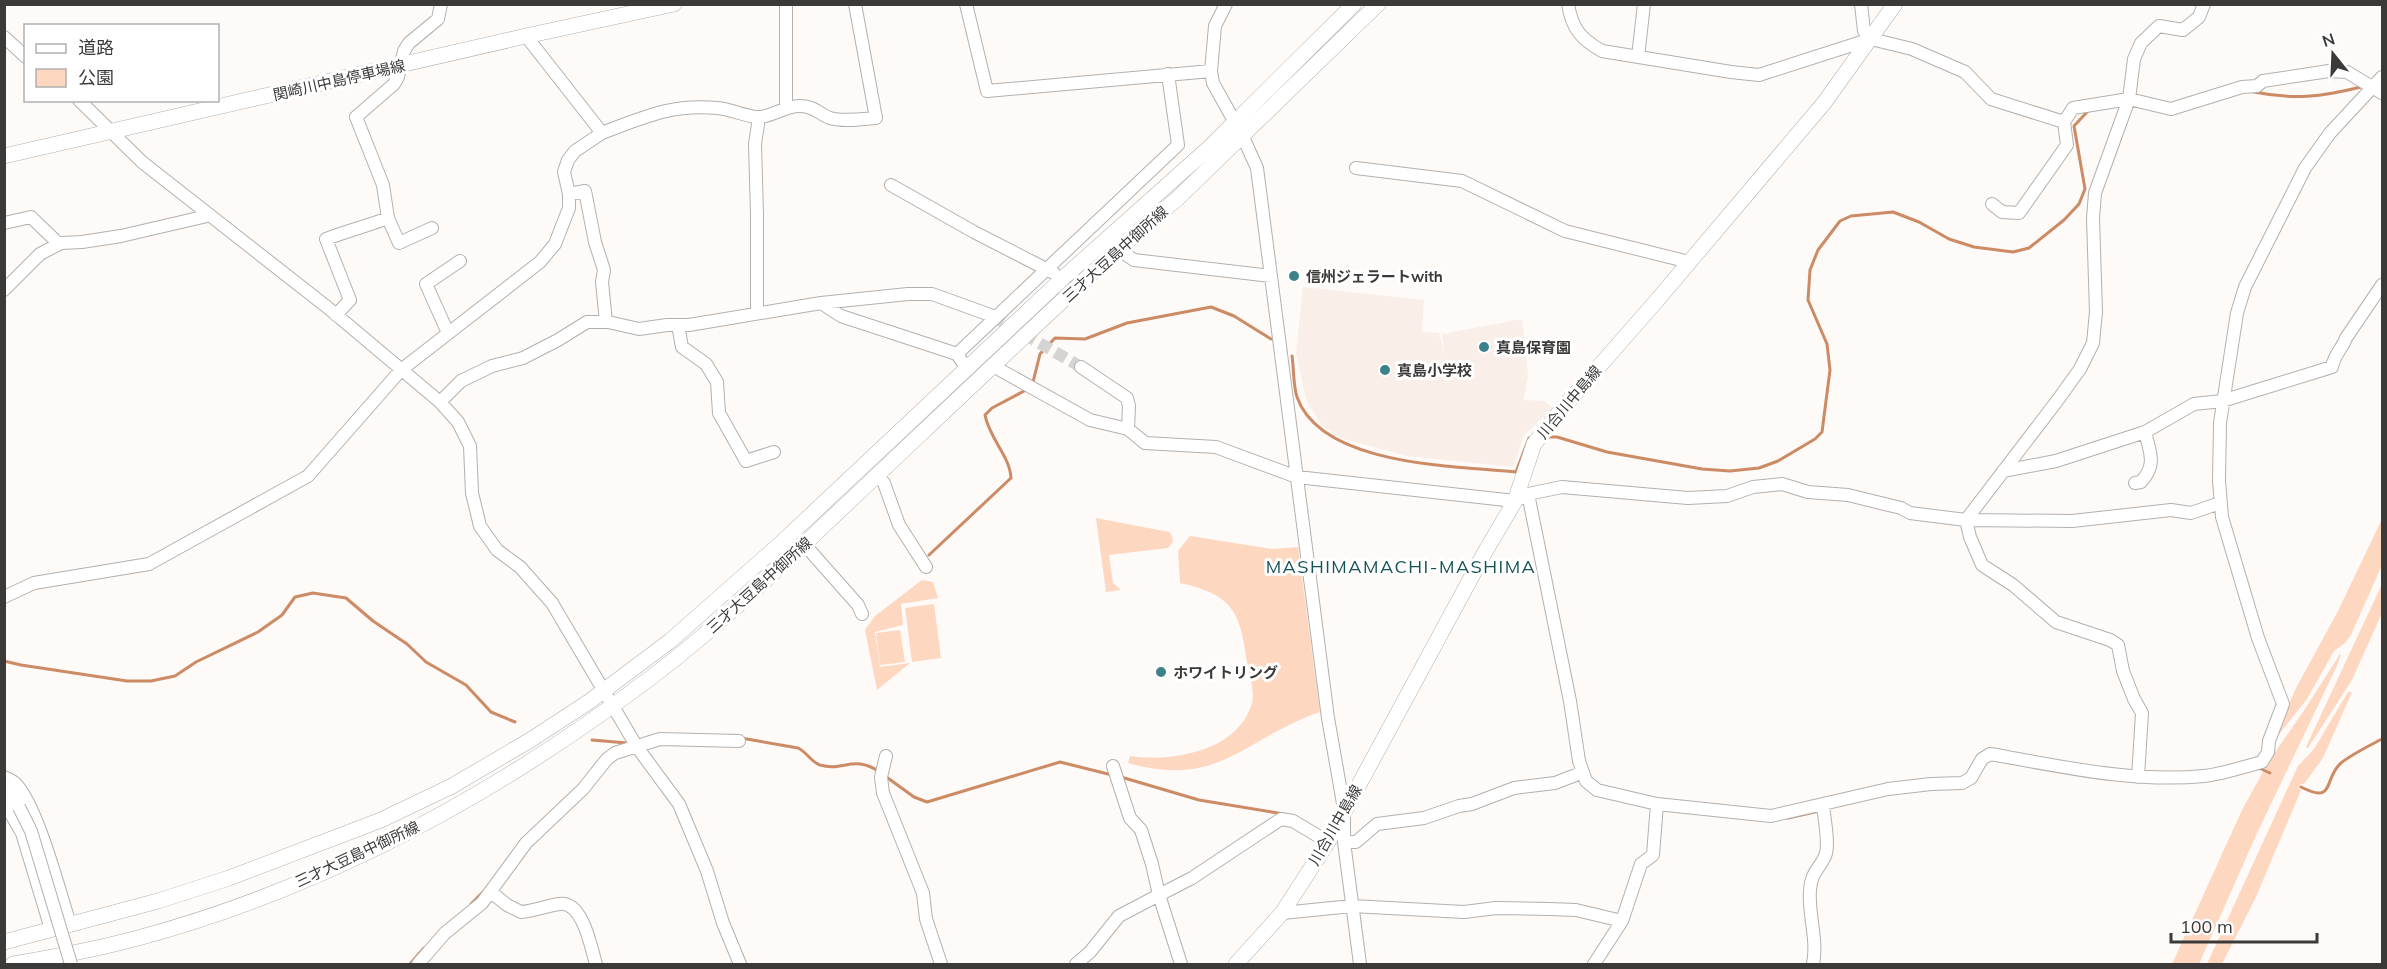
<svg xmlns="http://www.w3.org/2000/svg" width="2387" height="969" viewBox="0 0 2387 969" font-family="Mulish,'Noto Sans JP',sans-serif">
<style>
.built{fill:#f9eee8}
.green{fill:#fed7c0}
.lines{fill:none;stroke-linecap:round;stroke-linejoin:round}
.stream{stroke:#cc8b64;stroke-width:3}
.minor-tunnel{stroke:#d6d4d2;stroke-width:12;stroke-dasharray:12 6;stroke-linecap:butt}
.minor-casing{stroke:#b3b0ae;stroke-width:14}
.major-casing{stroke:#b3b0ae;stroke-width:16}
.minor{stroke:#fff;stroke-width:12}
.major{stroke:#fff;stroke-width:15}
.minor-bridge-casing{stroke:#b3b0ae;stroke-width:14;stroke-linecap:butt}
.minor-bridge{stroke:#fff;stroke-width:12}
.poi-dot{fill:#3b8388;stroke:#fff;stroke-width:2}
.labels{text-anchor:middle;dominant-baseline:central;stroke-width:6;stroke-linejoin:round;paint-order:stroke}
.street-label{font-size:15px;fill:#3b3a39;stroke:#fff}
.poi-label{font-size:15px;font-weight:bold;fill:#3b3a39;stroke:#fff;text-anchor:start}
.quarter-label{font-size:18px;letter-spacing:1.5px;fill:#155256;stroke:#fff}
</style>
<rect width="100%" height="100%" fill="#fdfaf8"/>
<path class="built" d="M1303,287L1424,300L1422,332L1439,333L1444,354L1442,334L1522,319L1528,376L1524,400L1544,401L1553,408L1524,435L1513,467L1407,456L1340,438L1321,425L1306,399L1296,353Z"/>
<path class="green" d="M1096,518L1169,532L1172,536L1173,542L1168,548L1109,555L1113,583L1121,590L1106,592Z
M2382,519V565L2351,635L2345,643L2334,651L2307,699L2272,743L2296,688L2338,611Z
M1190,536L1272,549L1298,547L1320,712C1244,738 1220,789 1128,763L1130,756C1172,762 1238,752 1252,703C1255,692 1249,673 1247,662C1240,611 1233,595 1180,583L1178,551Z
M922,580L933,582L938,598L901,604L903,625L875,632L880,667L910,663L877,690L865,630L875,616Z
M2382,584V613L2352,680L2308,748L2306,747Z
M934,604L941,658L912,662L905,608Z
M900,630L905,662L880,665L876,633Z
M2340,654L2341,655L2335,670L2258,831L2199,964H2172L2242,810L2269,761L2305,709Z
M2348,692H2352L2323,758L2304,784H2301L2298,788L2301,790L2296,802L2256,897L2222,964H2207L2298,766L2314,749Z"/>
<g class="lines">
<path class="stream" d="M2254,92C2294,100 2321,97 2361,87
M1292,356C1294,369 1293,385 1297,397C1321,466 1455,466 1516,472L1529,438
M1033,382L1040,354L1055,338L1085,339L1127,323L1211,307L1234,316L1271,339
M1548,437H1557L1607,452L1702,469L1730,471L1759,468L1778,461L1815,439L1822,432L1830,370L1827,344L1808,300L1810,270L1818,250L1840,221L1851,216L1893,212L1919,222L1949,239L1974,247L2013,252L2029,248L2064,220L2079,204L2085,189L2074,126L2089,110
M929,555L1011,478C1010,456 989,438 985,415L992,408L1026,390
M4,661L21,665L127,681H151L175,676L196,662L258,632L282,615L295,597L313,593L346,598L373,621L407,644L426,662L466,685L491,712L515,722
M741,738L798,748C807,752 811,762 820,765C844,772 853,754 880,772
M592,740L627,743
M2259,768L2270,773
M885,776L914,797L927,802L1060,762L1112,775
M1121,777L1199,800L1284,814
M2301,787C2336,805 2323,778 2341,763C2352,754 2369,746 2382,739
M1788,818L1819,811
M471,904L483,892
M410,964L424,948"/>
<path class="minor-tunnel" d="M993,316L1081,367"/>
<defs>
<path id="minor" d="M786,4V106
M966,4L987,91L1211,71
M1226,4L1215,26L1211,71L1213,83L1243,137L1257,168L1328,718L1344,809V842L1360,964
M1568,4C1572,29 1581,39 1602,51L1731,72L1759,75L1871,39L1912,49L1965,72L1991,99L2064,122L2073,108L2129,99L2171,109L2242,87L2257,86L2263,81L2329,71L2347,72L2382,93
M1861,4L1864,31L1871,39
M4,37L26,57
M1638,57L1644,4
M79,100L142,162L327,307L440,402L458,422L470,446L472,493L480,526L497,550L520,567L552,603L637,747L679,804L707,871L723,923L740,964
M602,133C644,117 671,104 717,108C731,109 744,116 757,117C771,118 785,105 801,106C814,106 821,115 830,118C844,122 862,119 876,118L855,4
M1356,168L1462,181L1565,231L1689,262
M891,185L974,232L1054,273
M569,194L585,191L595,242L604,270L602,282L606,322
M1992,204L2002,212L2019,213L2067,145L2064,122
M4,223L31,217L59,244
M432,228L399,243L388,218L383,185L356,117L394,84L398,77L404,51L409,43L438,19L441,4
M1118,249L1134,260L1271,276
M4,290L40,254L61,243L82,242L121,236L207,216
M821,303L841,316L957,354L967,369
M757,313V214L755,144L759,118
M336,315L350,300L326,239C347,231 367,226 388,218
M678,325L682,347L706,364L717,382L719,413L746,461L774,452
M448,333L426,284L460,261
M957,354L1178,145L1168,74
M993,366L1090,420L1128,429L1145,443L1216,447L1297,477L1515,501L1528,494L1562,487L1688,498L1727,496L1753,487L1782,484L1808,492L1848,495L1901,508L1910,513L1966,520L2072,521L2171,510L2191,513L2220,503
M1081,367L1127,398L1129,406L1128,429
M440,402L461,381L492,366L523,358L558,340L587,322H608L639,329L667,325H689L821,303L908,294H932L993,316
M2003,471L2056,461L2145,432L2194,404L2222,401L2332,367C2334,355 2342,349 2346,338L2382,285
M877,475L884,483L899,525L926,567
M2135,483L2141,482C2157,465 2150,452 2145,432
M1528,494L1570,701L1579,761L1586,781L1597,790L1657,804L1771,816L1888,789L1931,784L1962,783L1971,778L1982,759L1990,754C2060,766 2132,783 2204,776C2223,774 2243,767 2262,762L2268,752L2269,741L2283,704L2258,638L2222,517L2219,481L2220,423L2237,313L2245,287L2305,168L2330,133L2382,77
M1966,520L2057,401L2080,369L2093,343L2096,312L2093,218L2095,193L2129,99L2134,59L2141,43L2159,26L2183,30L2199,17L2204,4
M1966,520L1970,537L1982,565L2013,585L2056,622L2110,640L2118,645L2123,671L2134,699L2142,713L2138,777
M804,544L858,605L862,614
M4,597L34,583L149,564L308,476L401,370L540,262L555,244L569,208V194L564,172L568,160L575,151L602,133L526,36
M886,756L881,777L883,793L923,893L926,919L941,964
M1113,766L1130,818L1141,830L1152,864L1159,895L1192,878L1281,819L1293,821L1328,842
M4,777C9,779 13,781 16,784C38,808 59,890 70,924
M4,781L19,807
M4,802L22,833L51,929
M1344,842H1356L1377,824L1424,818L1459,806L1472,804L1514,788L1555,783L1581,773
M491,892L507,905L521,912C534,911 546,906 559,904C583,900 591,948 596,964
M1282,913L1352,906L1464,912L1496,908L1549,909L1576,910L1622,921
M418,964L445,933L482,903L526,843L583,789L607,759L615,753L660,739L739,741
M1076,964L1090,952L1119,916L1159,895L1181,964
M1594,964L1622,921L1641,864L1653,855L1657,804
M1813,964C1818,939 1808,915 1810,890C1811,872 1819,870 1825,856C1830,846 1824,817 1823,805"/>
<path id="major" d="M4,156L526,36L674,4
M4,942L158,901L229,878L381,820L452,786L532,739L590,701L670,641L780,544L1062,279L1211,146L1354,4
M13,964C55,957 97,949 138,938C327,887 502,791 657,673C726,620 789,558 853,498C941,415 1029,331 1118,249L1177,199L1378,4
M1236,964L1282,913L1328,842L1485,552L1515,501L1534,444L1561,410L1659,298L1824,103L1895,4"/>
</defs>
<use href="#minor" class="minor-casing"/>
<use href="#major" class="major-casing"/>
<use href="#minor" class="minor"/>
<use href="#major" class="major"/>
<defs>
<path id="minor-bridge" d="M19,807L31,831L71,964"/>
</defs>
<use href="#minor-bridge" class="minor-bridge-casing"/>
<use href="#minor-bridge" class="minor-bridge"/>
</g>
<g class="poi-dot">
<circle cx="1294" cy="276" r="6"/>
<circle cx="1484" cy="347" r="6"/>
<circle cx="1385" cy="370" r="6"/>
<circle cx="1161" cy="672" r="6"/>
</g>
<g class="labels">
<g class="street-label">
<text transform="translate(339 80) rotate(-13)">関崎川中島停車場線</text>
<text transform="translate(1115 254) rotate(-42)">三才大豆島中御所線</text>
<text transform="translate(1569 402) rotate(-50)">川合川中島線</text>
<text transform="translate(759 585) rotate(-42)">三才大豆島中御所線</text>
<text transform="translate(1335 825) rotate(-60)">川合川中島線</text>
<text transform="translate(357 854) rotate(-25)">三才大豆島中御所線</text>
</g>
<g class="poi-label">
<text x="1306" y="276">信州ジェラートwith</text>
<text x="1496" y="347">真島保育園</text>
<text x="1397" y="370">真島小学校</text>
<text x="1173" y="672">ホワイトリング</text>
</g>
<g class="quarter-label">
<text x="1401" y="566">MASHIMAMACHI-MASHIMA</text>
</g>
</g>
<rect width="2387" height="969" fill="none" stroke="#3b3a39" stroke-width="12"/>
<rect x="24" y="24" width="195" height="78" fill="#ffffff" stroke="#b1b0b0" stroke-width="1.5"/>
<rect x="36" y="44" width="30" height="9" fill="#ffffff" stroke="#b1b0b0" stroke-width="1.5"/>
<text x="78" y="54" font-size="18" fill="#3b3a39">道路</text>
<rect x="36" y="69" width="30" height="18" fill="#fed7c0" stroke="#b1b0b0" stroke-width="1.5"/>
<text x="78" y="84" font-size="18" fill="#3b3a39">公園</text>
<g transform="translate(2333 54) rotate(342)" stroke="#ffffff" stroke-width="4.5" paint-order="stroke">
<path d="M0-4.5L10 22L0 15L-10 22Z" fill="#3b3a39"/>
<text y="-9" font-size="16" font-weight="bold" text-anchor="middle" fill="#3b3a39">N</text>
</g>
<path d="M2171 933v9h146v-9" fill="none" stroke="#3b3a39" stroke-width="3"/>
<text x="2180" y="933" font-size="18" fill="#3b3a39" stroke="#ffffff" stroke-width="4.5" paint-order="stroke">100 m</text>
</svg>
